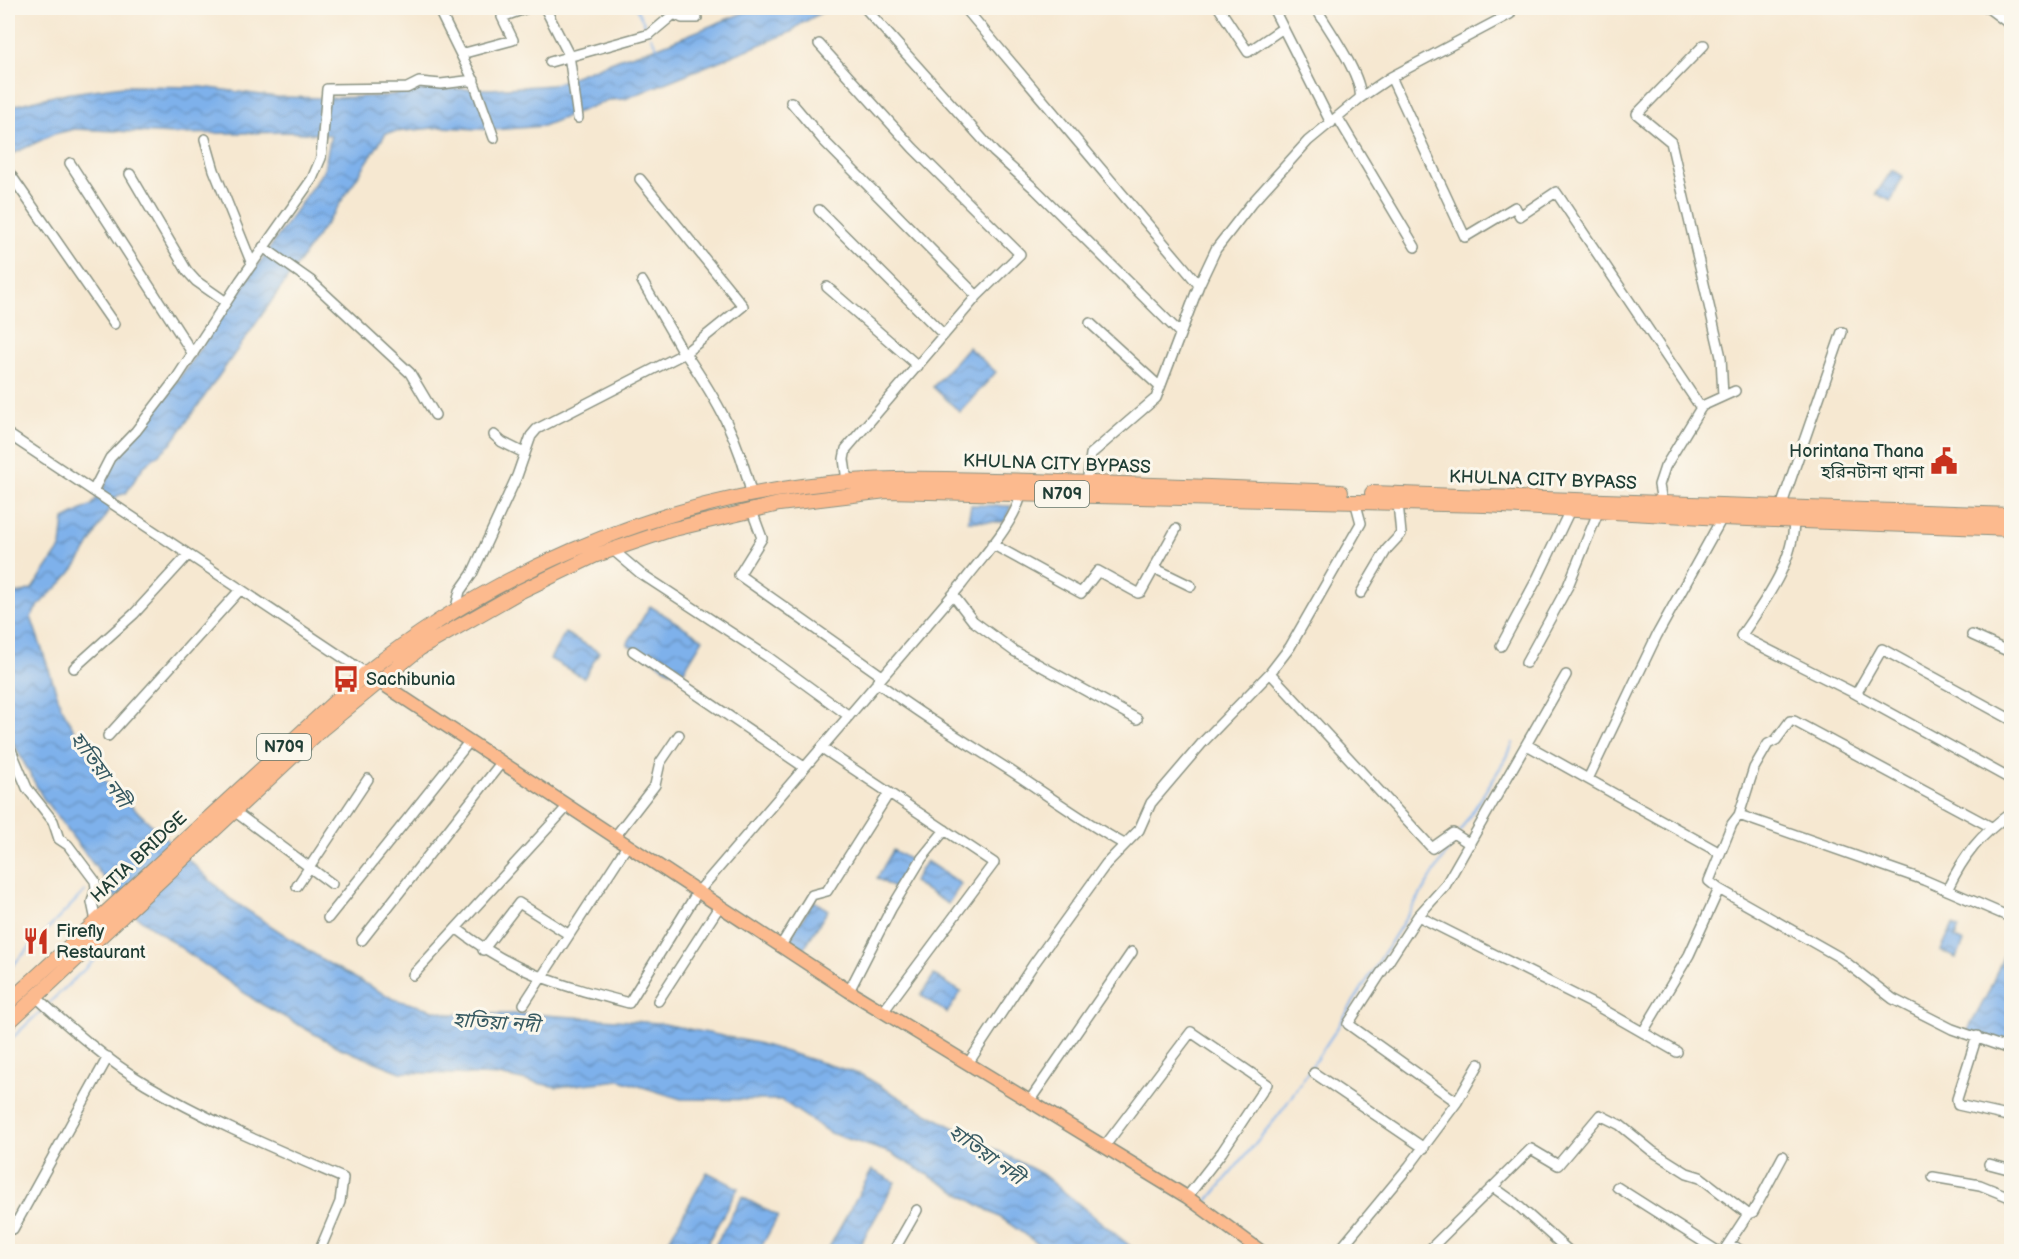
<svg xmlns="http://www.w3.org/2000/svg" width="2019" height="1259" viewBox="0 0 2019 1259" font-family="'Balsamiq Sans','Noto Sans Bengali',sans-serif">
<style>
.water{fill:url(#water-waves);stroke:#4e7790;stroke-width:1.5}
.lines{fill:none;stroke-linecap:round;stroke-linejoin:round}
.stream{stroke:#7eb1eb;stroke-width:2}
.minor-casing{stroke:#8a9282;stroke-width:12}
.major-casing{stroke:#8a9282;stroke-width:15}
.highway-casing{stroke:#8a9282;stroke-width:16}
.minor{stroke:#fff;stroke-width:9}
.major{stroke:#fcba8e;stroke-width:12}
.highway{stroke:#fcba8e;stroke-width:14}
.labels{text-anchor:middle;dominant-baseline:central;stroke-width:6;stroke-linejoin:round;paint-order:stroke}
.shield{fill:#fbf7ec;stroke:#61756b;stroke-width:1.5}
.shield-label{font-size:16px;font-weight:bold;fill:#1f3d34}
.poi-label{font-size:18px;fill:#1f3d34;stroke:#fbf7ec;text-anchor:start}
.street-label{font-size:18px;fill:#1f3d34;stroke:#fbf7ec}
.water-label{font-size:20px;font-style:italic;fill:#375a62;stroke:#fbf7ec}
</style>
<defs>
<pattern id="water-waves" width="16" height="10" patternUnits="userSpaceOnUse" patternTransform="scale(1.5)"><rect width="16" height="10" fill="#7eb1eb"/><path d="M0 5q4-4 8 0t8 0" fill="none" stroke="#6791bf"/></pattern>
</defs>
<rect width="100%" height="100%" fill="#fbf7ec"/>
<filter id="ink" filterUnits="userSpaceOnUse"><feTurbulence type="fractalNoise" baseFrequency=".0167" numOctaves="2"/><feDisplacementMap in="SourceGraphic" scale="12" xChannelSelector="R" yChannelSelector="G"/><feConvolveMatrix kernelMatrix="1 2 1 2 8 2 1 2 1" color-interpolation-filters="sRGB"/></filter>
<filter id="wash" filterUnits="userSpaceOnUse"><feTurbulence type="fractalNoise" baseFrequency=".008" numOctaves="4" result="noise"/><feDisplacementMap in="SourceGraphic" scale="24" xChannelSelector="R" yChannelSelector="G"/><feGaussianBlur stdDeviation="1.35" result="paint"/><feColorMatrix in="noise" values="0 0 0 0 0 0 0 0 0 0 0 0 0 0 0 0 0 1.4 0 .05"/><feComposite in="paint" operator="in"/></filter>
<g filter="url(#wash)">
<rect width="100%" height="100%" fill="#f6e8d1"/>
<path class="water" d="M755,8H829L799,25L791,32L625,99L608,100L543,126L494,130L442,127L386,133L337,208L171,444L143,467L126,493L117,496C100,522 89,552 68,576C56,591 40,599 31,617L61,706L100,776L230,899L326,962L393,999L449,1014H530L659,1023L757,1043L862,1075L915,1107L1042,1174L1136,1251H1048L1001,1218L891,1153L830,1133L781,1100L681,1099L620,1080L557,1087L503,1076L401,1072L338,1047L256,1001L136,916L113,895L110,886L43,798L8,733V586L17,594L32,589L61,547L64,519L92,505L104,487L118,455L178,380L324,170L331,135L290,132L175,134L75,129L54,134L8,156V107L57,95L123,86L202,87L277,97L329,98L385,96L419,89H491L552,85L621,58L658,47Z
M1892,170L1903,176L1891,201L1876,194Z
M968,347L996,372L960,412L933,387Z
M971,505L1011,506L1004,522L968,521Z
M650,606L703,639L680,677L627,644Z
M565,633L599,652L584,678L550,659Z
M893,850L912,861L895,889L877,878Z
M926,861L961,884L948,904L913,882Z
M814,901L828,910L804,948L790,938Z
M1953,925L1959,928L1955,938L1964,942L1956,958L1941,951Z
M2005,952L2011,955V1048L1967,1032L1988,993Z
M934,975L961,992L947,1013L921,995Z
M872,1170L895,1182L857,1251H827Z
M707,1172L738,1188L703,1251H663Z
M742,1197L778,1216L759,1251H712Z"/>
<g class="lines">
<path class="stream" d="M636,8L649,32
M651,37L657,47
M1460,831L1507,757L1513,743
M8,970L85,891
M48,1004L109,946
M8,1042L44,1008
M1207,1202L1281,1112L1334,1033L1454,841"/>
</g>
</g>
<g filter="url(#ink)">
<g class="lines">
<defs>
<path id="minor" d="M438,8L472,77L494,138
M545,8L569,55L578,118
M865,8L994,152L1036,190L1180,333
M965,8L1199,285
M1219,8L1248,52L1283,28
M1273,8L1331,123
M1988,8L2012,26
M819,44L913,148L1020,254L977,296
M1704,45L1637,114L1671,142L1721,357L1723,396
M461,54L513,40L502,17L527,8
M550,62L650,34L674,14L682,18H697
M1391,77L1510,14
M1360,98L1391,77L1465,237L1515,207L1520,216L1556,192L1701,408
M791,102L824,141L977,296L846,449L844,459L847,481
M1338,118L1415,247
M205,139L214,170L252,264
M70,163L193,354
M8,171L114,324
M130,174L187,271L196,281L226,302
M640,179L743,306L685,353C719,403 738,437 752,496
M819,210L944,335
M263,247L311,281L410,373L435,415
M642,281L684,354
M827,287L918,366
M1090,323L1160,387
M8,434L366,673
M494,435L502,442L524,453
M1087,483L1091,454L1156,398L1199,285L1216,249L1251,204L1308,141L1360,98C1364,78 1327,27 1316,8
M93,491L110,458L136,431L176,379L240,281L312,179L321,158L327,89L407,88L419,82L441,84L474,80
M1355,501L1361,523L1290,647L1270,673L1432,848L1453,833L1470,844
M1662,502L1659,485L1665,467L1702,406L1735,391
M1781,507L1842,332
M752,511L762,538L739,575L882,676
M1794,520C1794,563 1764,602 1741,636L1856,694L2012,780
M992,544L1081,593L1098,571L1138,593L1141,592L1176,529
M613,550L640,573L768,657L849,716
M1154,568L1191,586
M1361,593L1387,549L1401,534L1398,503
M953,595L973,621L1014,651L1137,719
M455,612L460,591L472,574L517,476L531,436L537,429L685,353
M1972,635L2012,653
M1501,646L1537,579L1571,508
M633,651L804,767
M1526,663L1568,586L1599,510
M74,668L134,614L188,555
M877,682C920,715 966,742 1011,771C1049,796 1084,822 1124,844
M1856,694L1882,649L2012,720
M108,736L240,590
M8,743L27,788L53,821L59,839L68,845L95,881L96,887L92,902L96,921
M1527,745L1720,853
M822,748L994,863L883,1012
M1588,779L1657,635L1722,518
M234,811L332,884
M1739,815L1924,880L2012,918
M614,838L655,785L660,763L679,735
M297,886L368,779
M1719,889L1839,957L1893,999L1952,1029L2012,1050
M1947,890C1964,855 1980,835 2012,812
M1418,916L1597,1006L1677,1052
M328,918L469,742
M456,928C513,973 560,985 629,1003L697,893L962,584C983,556 1012,527 1022,493
M362,940L501,763
M780,947L812,895L827,891L889,793
M483,950L519,903L568,934
M413,975L567,807
M849,991L891,909L922,858L945,830
M35,996C69,1027 106,1060 146,1084C208,1121 276,1149 343,1178L340,1202L319,1252
M658,1001L719,907
M524,1004L627,846
M1643,1032L1689,955L1719,889L1709,881L1732,824L1739,815L1754,768L1768,744L1776,740L1790,721H1794L1991,827
M1977,1036L1957,1099L1958,1105L2012,1117
M969,1062L1033,965L1106,864L1139,830L1151,803L1203,742L1270,673
M1479,1064L1457,1102L1348,1024L1418,916L1445,886L1566,675
M1314,1073L1424,1148
M1030,1100L1132,952
M1104,1147L1191,1032L1267,1084L1222,1152L1187,1197
M1989,1164L2012,1170
M1933,1177L1980,1185L2012,1198
M1493,1187L1514,1202L1570,1252
M1617,1187L1719,1252
M13,1229L108,1057
M1729,1244L1744,1252
M893,1252L917,1210
M1338,1252L1410,1165L1457,1102
M1427,1252L1531,1149L1558,1165L1600,1115L1620,1125L1652,1151L1687,1173L1700,1177L1748,1214
M1723,1252L1748,1214L1753,1212L1783,1156"/>
<path id="major" d="M366,673L849,991L1187,1197L1262,1252"/>
<path id="highway" d="M1372,493L2012,515
M8,1003L366,673C489,575 646,507 803,486C880,475 957,479 1033,481C1136,484 1238,488 1341,492
M8,1023L323,728L419,649L519,592L594,556L670,530L779,504L886,491L1485,505L1722,518L2012,529"/>
</defs>
<use href="#minor" class="minor-casing"/>
<use href="#major" class="major-casing"/>
<use href="#highway" class="highway-casing"/>
<use href="#minor" class="minor"/>
<use href="#major" class="major"/>
<use href="#highway" class="highway"/>
</g>
</g>
<defs>
<symbol id="civic-bare" viewBox="-9 -9 18 18"><path d="M-.6-6.5H3V-4.5H.6V-3L4-1V1h2V6H-6V1h2V-1L-.6-3ZM-1.2 2.5V6h2.4V2.5Z" fill="#c8321e" stroke="#fbf7ec" stroke-width="2.5" paint-order="stroke"/></symbol>
<symbol id="bus-bare" viewBox="-9 -9 18 18"><path d="M-5-6H5V4H4V6H2V4H-2V6H-4V4H-5ZM-3.5-4V0h7V-4ZM-3.5 1.2v1.5H-2V1.2ZM2 1.2v1.5H3.5V1.2Z" fill="#c8321e" stroke="#fbf7ec" stroke-width="2.5" paint-order="stroke"/></symbol>
<symbol id="restaurant-bare" viewBox="-9 -9 18 18"><path d="M-5-6h1v4h1v-4h1v4h1v-4h1v5L-1.5 .5V6h-2V.5L-5-1ZM5-6V6H3V1.5H1.5Q1.5-4 5-6Z" fill="#c8321e" stroke="#fbf7ec" stroke-width="2.5" paint-order="stroke"/></symbol>
</defs>
<g fill-rule="evenodd">
<use href="#civic-bare" x="1925" y="442" width="38" height="38"/>
<use href="#bus-bare" x="327" y="660" width="38" height="38"/>
<use href="#restaurant-bare" x="17" y="922" width="38" height="38"/>
</g>
<g class="labels">
<g class="shield">
<rect x="1035" y="481" width="54" height="26" rx="4.5"/>
<rect x="257" y="734" width="54" height="26" rx="4.5"/>
</g>
<g class="shield-label">
<text x="1062" y="494">N709</text>
<text x="284" y="747">N709</text>
</g>
<g class="poi-label">
<text x="1924" y="451" text-anchor="end">Horintana Thana<tspan x="1924" dy="21">হরিনটানা থানা</tspan></text>
<text x="366" y="679">Sachibunia</text>
<text x="56" y="931">Firefly<tspan x="56" dy="21">Restaurant</tspan></text>
</g>
<g class="street-label">
<text transform="translate(1057 464) rotate(2)">KHULNA CITY BYPASS</text>
<text transform="translate(1543 480) rotate(2)">KHULNA CITY BYPASS</text>
<text transform="translate(139 857) rotate(-43)">HATIA BRIDGE</text>
</g>
<g class="water-label">
<text transform="translate(100 770) rotate(54)">হাতিয়া নদী</text>
<text transform="translate(496 1023) rotate(4)">হাতিয়া নদী</text>
<text transform="translate(986 1155) rotate(36)">হাতিয়া নদী</text>
</g>
</g>
<rect width="2019" height="1259" fill="none" stroke="#fbf7ec" stroke-width="30"/>
</svg>
